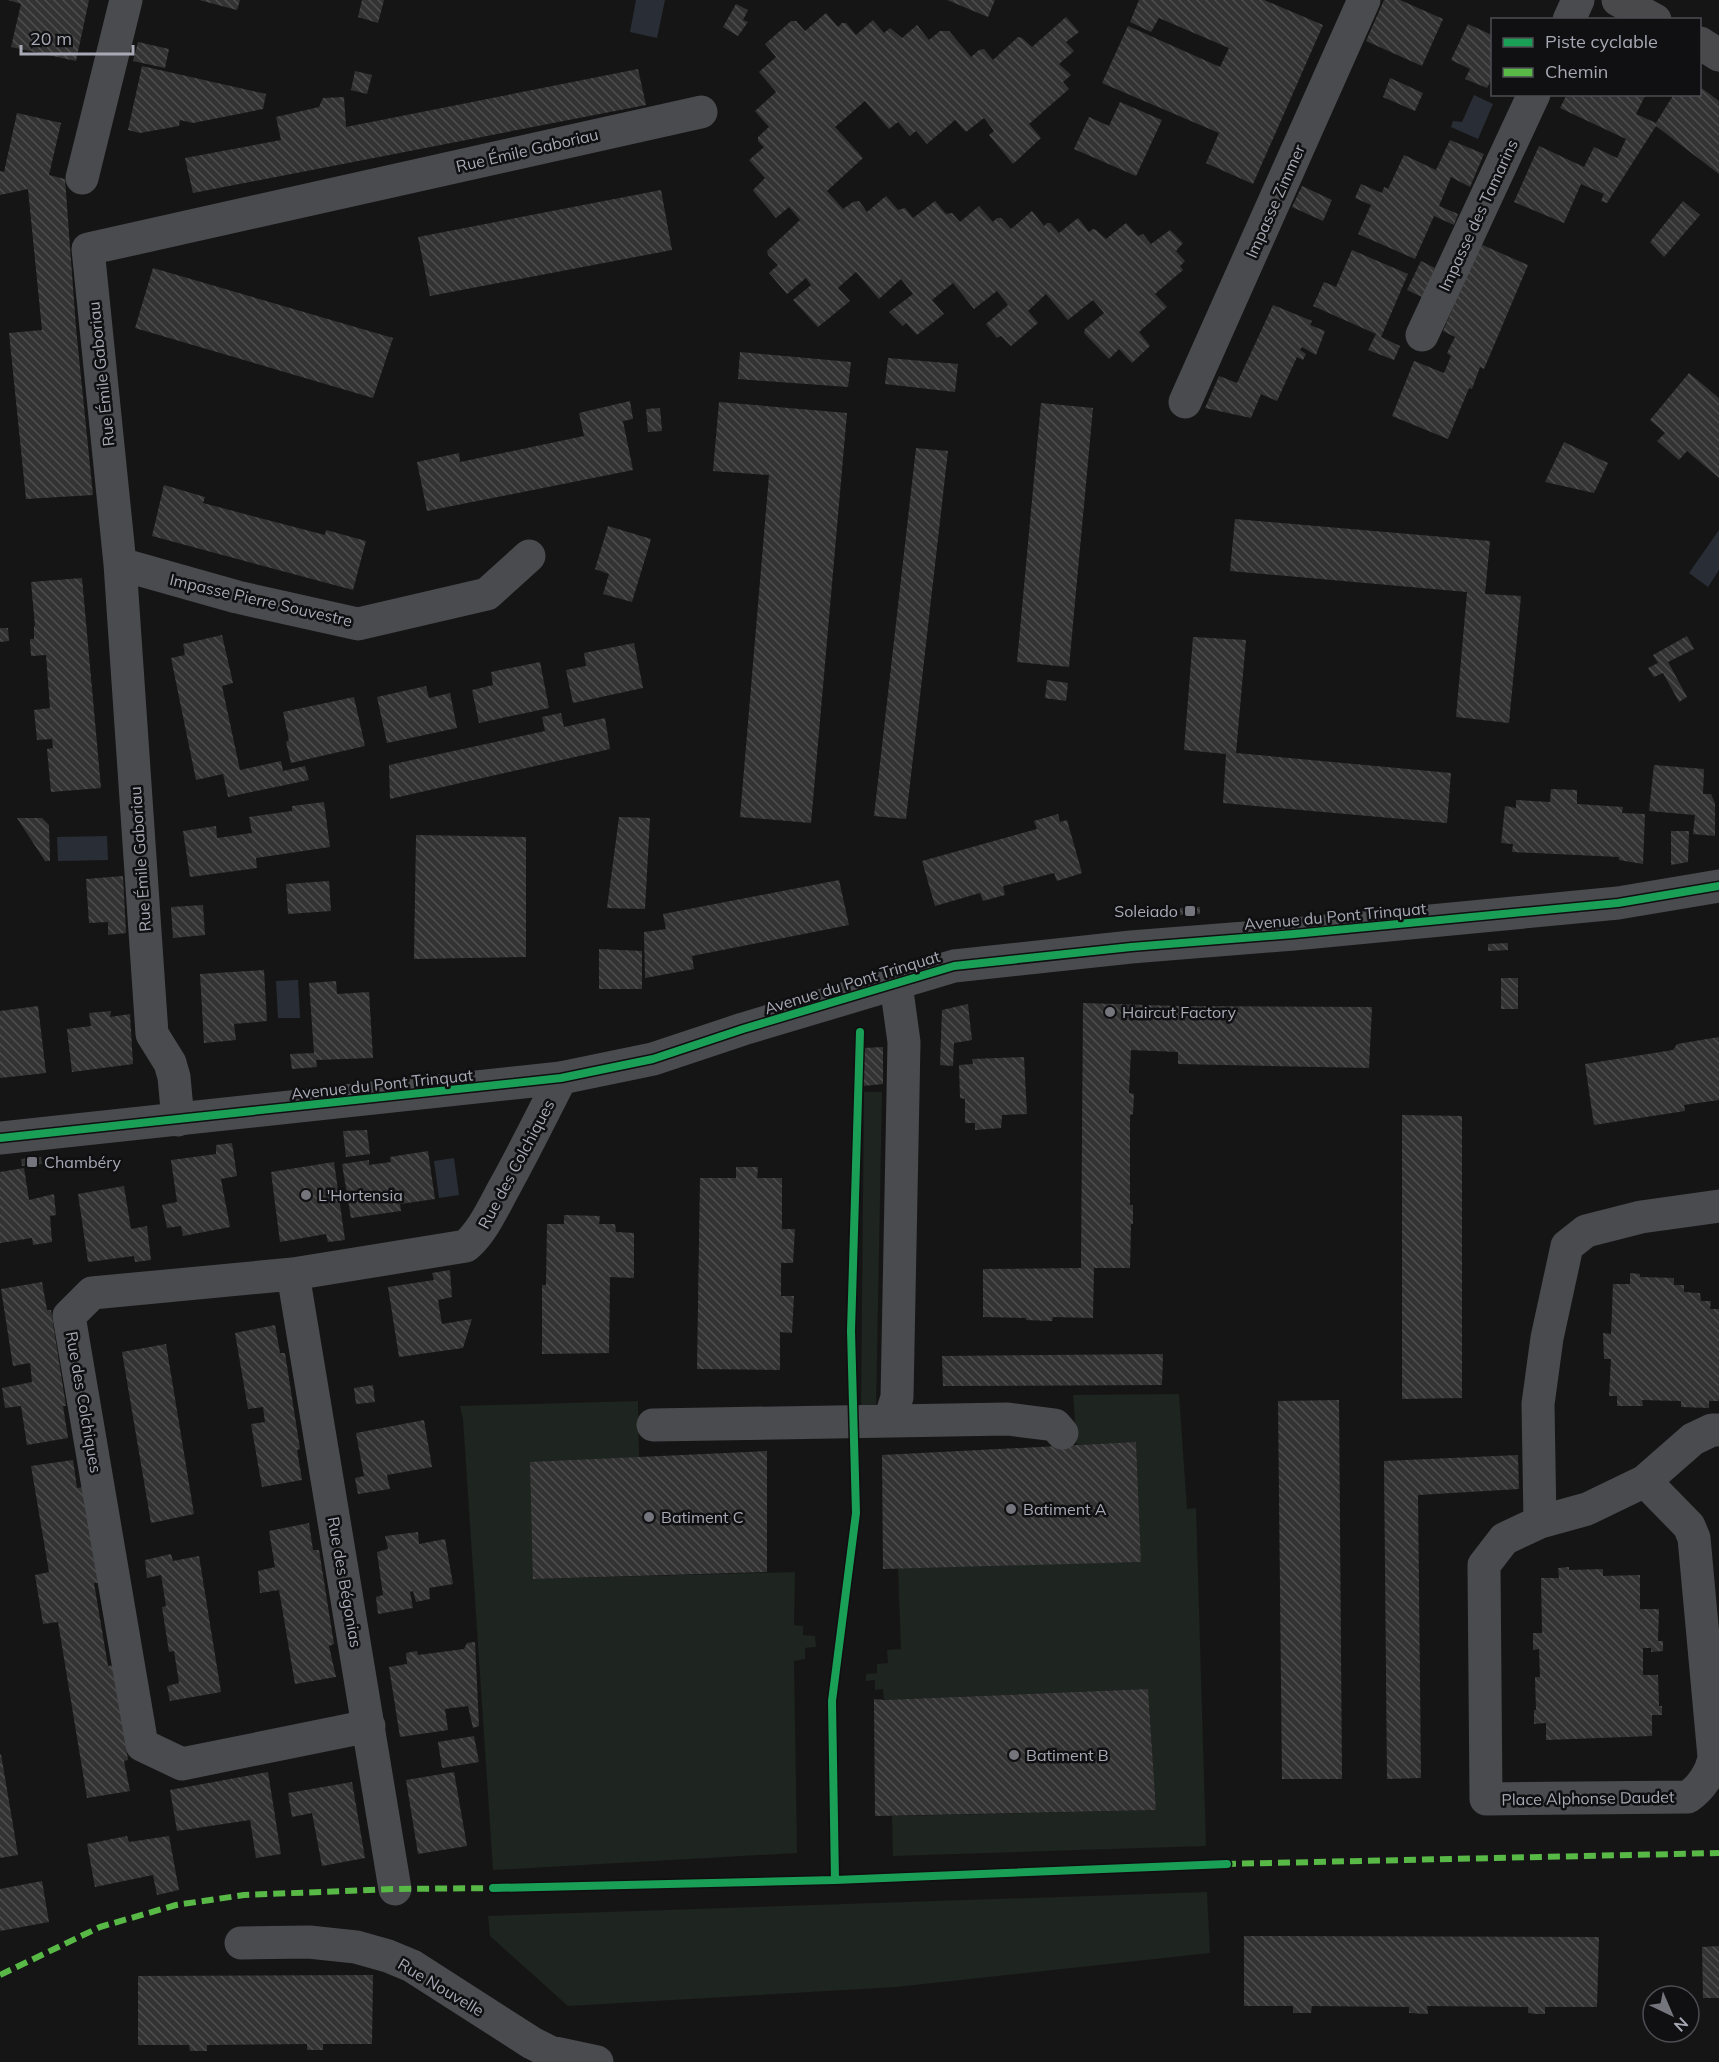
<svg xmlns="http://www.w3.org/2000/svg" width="1719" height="2062" viewBox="0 0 1719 2062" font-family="Mulish,sans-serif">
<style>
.green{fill:#1e241f}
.water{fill:#292e36}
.building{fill:url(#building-back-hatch)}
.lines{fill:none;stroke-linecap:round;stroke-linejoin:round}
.minor{stroke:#4a4b4e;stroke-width:33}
.tertiary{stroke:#4a4b4e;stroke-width:33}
.secondary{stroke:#49494c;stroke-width:33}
.quiet{stroke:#58b947;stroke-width:6;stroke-dasharray:12 6;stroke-linecap:butt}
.cycleway-casing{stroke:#100f11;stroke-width:11}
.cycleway{stroke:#1a9f57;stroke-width:8}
.poi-dot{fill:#74757d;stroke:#100f11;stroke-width:2}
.labels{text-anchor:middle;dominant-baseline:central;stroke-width:5;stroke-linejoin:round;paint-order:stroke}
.street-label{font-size:16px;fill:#a7a9b5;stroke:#100f11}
.poi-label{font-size:16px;fill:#a7a9b5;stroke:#100f11;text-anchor:start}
</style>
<defs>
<pattern id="building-back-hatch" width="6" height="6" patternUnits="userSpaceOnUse" patternTransform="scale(1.5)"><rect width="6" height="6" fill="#333334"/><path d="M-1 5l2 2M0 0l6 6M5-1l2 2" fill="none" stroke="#4e4e4f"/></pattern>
</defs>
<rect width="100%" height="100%" fill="#151515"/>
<path class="green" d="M864,1092H882L876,1409L861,1412Z
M1179,1394L1187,1509L1196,1508L1206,1846L893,1856L892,1816L1156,1810L1148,1689L884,1700L883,1689L875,1690V1680L866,1681V1674L877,1673V1664L888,1663L887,1650L901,1649L898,1568L1141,1562L1136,1442L1077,1445L1073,1395Z
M638,1401L639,1457L531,1463L534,1579L795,1572L794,1625L803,1626V1635L815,1636L816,1647L805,1648V1659L794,1661L797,1853L493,1870L463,1419L460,1406Z
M1207,1892L1210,1953L896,1987L568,2006L490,1936L488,1916Z"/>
<path class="water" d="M636,0H665L657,38L630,32Z
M1474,95L1493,104L1478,139L1451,127L1453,121L1462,122Z
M1719,530V570L1708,587L1689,573Z
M107,836L108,860L58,861L57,837Z
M298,980L300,1018H278L276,981Z
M454,1158L459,1195L439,1198L434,1161Z"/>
<path class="building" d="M8,0H89L76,61L11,47L21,4Z
M199,0H240L237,10Z
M362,0H384L378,23L358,17Z
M947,0H995L988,17Z
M1139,0H1264L1323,25L1253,184L1206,163L1219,133L1102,83L1128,26L1220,67L1229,48L1159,18L1151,32L1130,22Z
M1384,0H1400L1443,19L1422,66L1366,41Z
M736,4L748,10L743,20L748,22L738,36L723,27Z
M826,13L838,27L842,23H846L856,35L873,20L884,33L890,28L902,38L917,25L929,40L940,31H949L971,57L979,50L984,49L993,60L1018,37L1022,38L1032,47L1066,17L1079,32L1066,42L1074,51L1059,64L1071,75L1063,82L1069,89L1029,124L1041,138L1013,164L989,135L994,131L984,118L966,132L955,120L927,144L916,131L910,136L898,122L889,129L865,101L835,127L863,158L827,191L843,209L853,202L859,201L867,212L886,196L898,210L905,208L913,218L935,201L946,214L952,213L960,222L979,206L993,222L997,218H1001L1011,229L1032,211L1044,226L1047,223H1050L1059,233L1078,218L1089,232L1093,229L1096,230L1106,239L1126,223L1138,236L1143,234L1151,244L1170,230L1183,243L1176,251L1185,261L1180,266L1183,270L1155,294L1167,307L1139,332L1150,346L1132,363L1119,349L1109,359L1084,333L1085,329L1104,313L1093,300L1068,320L1046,294L1028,311L1038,323L1011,346L1001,336L997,338L986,324L1008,305L997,291L974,309L953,283L932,300L944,314L917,335L906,323L903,326L889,312L913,294L901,279L879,299L856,272L838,288L850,301L818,327L793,300L811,285L806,278L787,294L769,273L778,265L768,255L767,251L800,220L789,207L776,218L754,192L753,190L765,178L749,160L764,147L758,141V137L769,127L755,111L776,92L759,72L776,57L765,44L791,21H796L805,31Z
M1468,24L1492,35V78L1487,88L1465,79L1470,69L1451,60Z
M138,42L169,49L165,68L133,61Z
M142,66L266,94L263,109L193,123L180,120L179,126L140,133L128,130Z
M638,69L646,105L193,193L185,158L281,140L276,117L319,107L323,98L344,97L346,127Z
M355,71L372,75L367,94L351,90Z
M1390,78L1423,93L1415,111L1383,97Z
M1700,87L1719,101V174L1656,126L1607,203L1601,201L1604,194L1581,184L1564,223L1514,202L1539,146L1584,167L1594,147L1617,158L1626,139L1560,108L1567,94H1646L1636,114L1656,123L1674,94H1700Z
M1120,102L1162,120L1136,176L1074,149L1089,117L1109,126Z
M17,113L61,123L49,175L65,179L76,328L93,495L26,499L9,333L42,330L28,189L0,195V171L4,172Z
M1450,140L1484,154L1470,187L1451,177L1439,206L1458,214L1454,225L1434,216L1415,259L1358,234L1371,205L1355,198L1361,184L1382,193L1384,187L1388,189L1404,155L1436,170Z
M1302,186L1332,200L1323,221L1292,207Z
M661,190L672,250L430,296L418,237Z
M1683,201L1700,215L1664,257L1650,242Z
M1480,244L1528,265L1484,369L1480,367L1472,389L1469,388L1448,439L1392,416L1414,361L1444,373L1451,356L1447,353L1455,337L1443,331Z
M1352,250L1408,274L1381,337L1400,346L1394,360L1368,350L1376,334L1313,306L1324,282L1336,287Z
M1421,261L1435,268L1422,297L1407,290Z
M153,268L393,338L373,398L135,328Z
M1273,305L1312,321L1310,325L1325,331L1316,355L1302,347L1300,350L1306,354L1303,360L1297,357L1277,401L1261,394L1251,418L1205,408L1219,376L1237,383Z
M740,352L851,362L848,387L738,379Z
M888,358L958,364L955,392L885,384Z
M1689,373L1719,398V478L1687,451L1679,460L1657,441L1665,433L1650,420Z
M630,401L633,419L623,421L633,470L427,511L417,462L459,453L460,462L584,436L579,413Z
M719,402L847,413L811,823L740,817L769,475L713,471Z
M1041,403L1093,408L1069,667L1017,662Z
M660,408L662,431L648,432L646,409Z
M1564,442L1608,463L1594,493L1545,482Z
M916,448L948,451L906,819L874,816Z
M164,485L205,497L203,503L325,535L326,530L366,541L353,590L152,536Z
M1235,519L1490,541L1485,594L1521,596L1509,723L1456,717L1467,592L1230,571Z
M608,526L651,539L632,602L603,594L609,574L595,569Z
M82,578L101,788L51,792L47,749L53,748L52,739L37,740L34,710L50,708L46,655L31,656L30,639H34V626H35L31,582Z
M0,628H8L9,641L0,642Z
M222,635L233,683L222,686L240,770L281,761L283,771L305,766L309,780L228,797L223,774L196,780L171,658L185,655L183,644Z
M1687,636L1694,649L1668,662L1687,697L1679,702L1663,673L1654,677L1648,668L1658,663L1653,655Z
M1193,637L1246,640L1236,753L1451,773L1447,823L1223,803L1226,754L1184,750Z
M634,643L643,688L573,703L566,670L586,666L584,653Z
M540,662L549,708L479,723L472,690L493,685L491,672Z
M1047,680L1068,683L1066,701L1045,698Z
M426,686L429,698L450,693L457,728L387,743L377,697Z
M354,697L365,746L291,763L286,742L289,740L283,712Z
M561,713L564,727L605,718L610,749L390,799L389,765L545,731L542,717Z
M1654,765L1704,769L1703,794H1711L1715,803V836L1693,834L1695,815L1649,811Z
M1551,789L1577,790V804L1623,807L1622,813L1645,814L1643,864L1619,860V857L1512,852L1513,844L1501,843L1505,806L1516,808V800L1550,802Z
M324,802L330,847L256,858L257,868L190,877L183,831L216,826L217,838L252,833L249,817L292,811V806Z
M1058,814L1060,822L1067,820L1082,873L1057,881L1054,873L1003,886L1005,895L983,901L980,893L935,906L922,861L1037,829L1034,821Z
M619,817L650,818L645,909L607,908Z
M17,818H42L49,825L50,861H45Z
M1671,831H1689L1688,862L1671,865Z
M416,835L526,837V957L414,959Z
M123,876L126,933L108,935V922L89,923L86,879Z
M839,880L849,925L692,956L694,969L645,978L644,932L666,929L663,914Z
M329,881L331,911L288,914L286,884Z
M203,905L205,935L173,938L171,907Z
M1200,907V914L1180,915V908Z
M1508,943V950L1488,951V944Z
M599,949L642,951V989H599Z
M264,970L267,1021L234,1024L236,1040L204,1043L200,974Z
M1501,978H1518V1009H1501Z
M336,981L337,994L369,992L373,1058L316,1060L317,1067L292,1069L290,1054L314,1053L309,983Z
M1083,1003L1179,1006L1372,1007L1369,1068L1178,1064V1052L1131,1050L1129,1093L1134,1094L1133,1114L1130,1115V1205H1133V1224H1131L1130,1268H1094L1093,1318L1053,1317L1052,1321L1026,1320V1318L983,1317V1269L1081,1268Z
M968,1004L972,1040L954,1043L953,1066L940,1065L942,1010Z
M38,1006L46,1073L0,1078V1011Z
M111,1011L110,1017L130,1014L133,1064L72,1072L67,1029L91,1026L89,1013Z
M1719,1037V1100L1684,1105L1685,1111L1594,1125L1585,1064L1673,1050L1677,1044Z
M883,1047V1084L863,1086L864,1048Z
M1024,1057L1027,1114L1002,1115L1001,1128L975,1130V1123H965V1099L960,1098L959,1065L973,1064L972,1059Z
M1402,1115L1462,1116V1398L1402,1399Z
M367,1130L370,1154L346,1157L343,1131Z
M232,1143L237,1176L221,1179L230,1227L183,1236L181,1226L167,1228L162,1205L177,1202L171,1160L216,1154V1145Z
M428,1151L435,1199L400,1204L401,1211L351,1218L342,1164L369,1160V1165L391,1162L390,1157Z
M41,1157L42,1164L22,1166L21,1159Z
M334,1162L345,1240L328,1242L326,1234L280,1242L271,1172Z
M736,1167H758L757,1178H782V1229H795L793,1263H781V1296H794L792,1333L780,1332V1370L697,1369L700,1178H736Z
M24,1168L29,1200L54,1194L56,1215L50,1216L52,1242L33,1245L32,1238L0,1243V1172Z
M124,1186L131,1229L147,1226L151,1260L135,1262L134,1256L88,1262L78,1194Z
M564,1215L600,1216L599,1224H615L616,1232L634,1233V1278L610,1277L609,1353L542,1354V1285H546L547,1224H564Z
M450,1270L452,1297L438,1300L442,1324L472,1319L463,1348L399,1357L388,1287L434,1280L432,1273Z
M1630,1273L1640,1274V1277L1674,1278V1285H1684V1292L1700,1293L1701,1301H1711L1710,1309H1719V1401H1709V1408L1681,1407V1401L1642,1400L1643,1406H1617V1396H1609L1611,1359H1604L1603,1333L1611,1334L1613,1284H1630Z
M42,1282L47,1310H51L53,1323L66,1406H63L68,1438L27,1445L21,1406L5,1408L2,1388L32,1382L30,1363L13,1366L1,1289Z
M275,1325L280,1353H285L300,1449L297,1450L302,1480L262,1487L251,1424L265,1422L263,1407L248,1409L235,1333Z
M166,1344L194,1514L151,1523L122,1352Z
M1163,1354L1162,1385L943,1386L942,1356Z
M373,1385L375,1402L356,1404L354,1388Z
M1339,1400L1342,1779H1282L1278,1401Z
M424,1420L432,1467L387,1475L390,1489L358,1494L355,1478L364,1476L356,1433Z
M1136,1442L1141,1562L883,1569L882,1455Z
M767,1451V1572L533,1579L530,1462Z
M1518,1455L1519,1489L1418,1495L1421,1778L1387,1779L1384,1461Z
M73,1460L77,1488L83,1487L98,1583H94L95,1589L108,1666L113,1665L128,1760L124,1761L130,1791L87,1798L58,1622L43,1624L35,1575L49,1572L31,1466Z
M309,1523L313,1550H319L334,1644L329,1646L336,1677L295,1684L279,1590L260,1593L258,1571L275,1567L269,1531Z
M418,1532L419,1544L445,1539L453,1584L429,1588L430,1599L416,1602L413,1591L410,1592L413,1608L378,1614L376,1597L383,1595L377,1552L388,1549L385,1536Z
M171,1554L173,1561L199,1556L221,1692L170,1701L167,1686L179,1683L174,1651L169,1652L162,1607L166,1606L161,1575L147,1578L145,1560Z
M1569,1567V1570L1603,1569V1576L1640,1575V1609H1659L1658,1641H1663V1651L1651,1652V1648H1643V1675H1658L1659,1706H1662V1715H1652V1736L1546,1740V1723L1534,1724V1710H1536L1535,1677H1540L1539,1649L1533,1650V1633H1542L1541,1578H1559L1558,1568Z
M475,1642L479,1726L473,1728L468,1706L445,1709L448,1730L400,1737L389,1667L407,1664L406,1653L417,1651L418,1655L464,1649L467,1643Z
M1148,1689L1156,1810L875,1816L874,1699L884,1700Z
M474,1736L479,1762L442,1768L438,1742Z
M1,1754L18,1855L0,1858V1755Z
M268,1772L281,1854L256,1858L250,1820L177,1831L170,1790Z
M454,1772L467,1846L418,1854L406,1780Z
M352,1782L365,1858L322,1866L312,1813L292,1817L288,1793Z
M127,1836L129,1842L169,1836L179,1890L157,1895L153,1875L95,1887L87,1844Z
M42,1881L49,1922L0,1931V1889Z
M1244,1936L1599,1937L1597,2007H1545V2014H1537L1528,2013V2007L1427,2006L1428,2014L1409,2013V2007L1312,2006L1311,2013H1293V2006H1244Z
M1719,1946V1998H1703L1702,1947Z
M373,1975L372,2044H323V2050H307V2044L207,2045V2051H190L189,2045H138V1976Z"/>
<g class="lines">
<path class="minor" d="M1569,20L1578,0
M82,178L126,0
M1422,335L1534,94
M1185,402L1364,0
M120,564L237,597L358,624L487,594L529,556
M178,1120L174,1077L170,1063L152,1034L120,564L88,249L701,112
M293,1274L395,1889
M890,1420L897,1397L904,1042L896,984
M653,1425L1008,1419L1055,1425L1062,1433
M1645,1481L1689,1526L1694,1538L1714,1757C1712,1772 1701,1788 1688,1797L1486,1799L1484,1565L1504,1539L1540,1522L1587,1509L1645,1481L1693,1439L1712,1430H1719
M1540,1522L1538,1404L1547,1338L1567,1246L1586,1231L1641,1217L1719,1206
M369,1726L182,1764L142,1745L69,1316L92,1293L293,1274L466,1246C483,1231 493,1208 504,1188C524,1152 542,1115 561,1078
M241,1943L309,1942L356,1947L388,1956L412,1966L532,2043L550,2052L597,2062"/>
<path class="tertiary" d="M0,1138L561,1078L653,1059L743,1029L954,966L1131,947L1294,934L1618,903L1719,886"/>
<path class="secondary" d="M1618,0L1655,20
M1700,43L1719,55"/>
<path class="quiet" d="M1224,1864L1719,1853
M0,1975L100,1927L176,1905L244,1895L395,1889L498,1888"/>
<defs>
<path id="cycleway" d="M0,1138L561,1078L653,1059L743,1029L954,966L1131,947L1294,934L1618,903L1719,886
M835,1880L832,1701L856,1513L851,1331L860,1032
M493,1888L835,1880L1227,1864"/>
</defs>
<use href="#cycleway" class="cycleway-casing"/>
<use href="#cycleway" class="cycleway"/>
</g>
<g class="poi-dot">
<rect x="1184" y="905" width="12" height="12" rx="3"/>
<circle cx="1110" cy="1012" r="6"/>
<rect x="26" y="1156" width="12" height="12" rx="3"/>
<circle cx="306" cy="1195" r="6"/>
<circle cx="1011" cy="1509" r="6"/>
<circle cx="649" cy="1517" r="6"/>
<circle cx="1014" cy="1755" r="6"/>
</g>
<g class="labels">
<g class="street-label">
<text transform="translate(527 150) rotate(-13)">Rue Émile Gaboriau</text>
<text transform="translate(1275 201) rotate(-66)">Impasse Zimmer</text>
<text transform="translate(1478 215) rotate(-65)">Impasse des Tamarins</text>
<text transform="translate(101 374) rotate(-96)">Rue Émile Gaboriau</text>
<text transform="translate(261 600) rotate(13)">Impasse Pierre Souvestre</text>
<text transform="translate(140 859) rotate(-94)">Rue Émile Gaboriau</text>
<text transform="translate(1335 916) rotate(-5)">Avenue du Pont Trinquat</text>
<text transform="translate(852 982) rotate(-17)">Avenue du Pont Trinquat</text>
<text transform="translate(382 1084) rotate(-6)">Avenue du Pont Trinquat</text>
<text transform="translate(516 1164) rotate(-62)">Rue des Colchiques</text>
<text transform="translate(84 1402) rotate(80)">Rue des Colchiques</text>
<text transform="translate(345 1582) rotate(80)">Rue des Bégonias</text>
<text transform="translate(1588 1798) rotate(-1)">Place Alphonse Daudet</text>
<text transform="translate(441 1987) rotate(31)">Rue Nouvelle</text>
</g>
<g class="poi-label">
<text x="1178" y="911" text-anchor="end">Soleiado</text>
<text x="1122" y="1012">Haircut Factory</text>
<text x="44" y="1162">Chambéry</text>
<text x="318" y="1195">L'Hortensia</text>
<text x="1023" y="1509">Batiment A</text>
<text x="661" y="1517">Batiment C</text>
<text x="1026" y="1755">Batiment B</text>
</g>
</g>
<rect x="1491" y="18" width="210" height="78" fill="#100f11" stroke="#4c4d53" stroke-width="1.5"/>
<rect x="1503" y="38" width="30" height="9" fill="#1a9f57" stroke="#4c4d53" stroke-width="1.5"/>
<text x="1545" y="48" font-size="18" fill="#a7a9b5">Piste cyclable</text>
<rect x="1503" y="68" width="30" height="9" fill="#58b947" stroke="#4c4d53" stroke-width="1.5"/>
<text x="1545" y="78" font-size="18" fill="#a7a9b5">Chemin</text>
<g transform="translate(1671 2014) rotate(136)"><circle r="28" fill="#100f11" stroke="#4c4d53" stroke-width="1.5"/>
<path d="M0-4.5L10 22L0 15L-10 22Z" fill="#74757d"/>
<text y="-9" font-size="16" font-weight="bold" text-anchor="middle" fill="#a7a9b5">N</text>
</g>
<path d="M21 45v9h112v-9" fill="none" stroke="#a7a9b5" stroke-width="3"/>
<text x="30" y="45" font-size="18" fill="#a7a9b5" stroke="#100f11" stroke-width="4.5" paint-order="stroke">20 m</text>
</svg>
